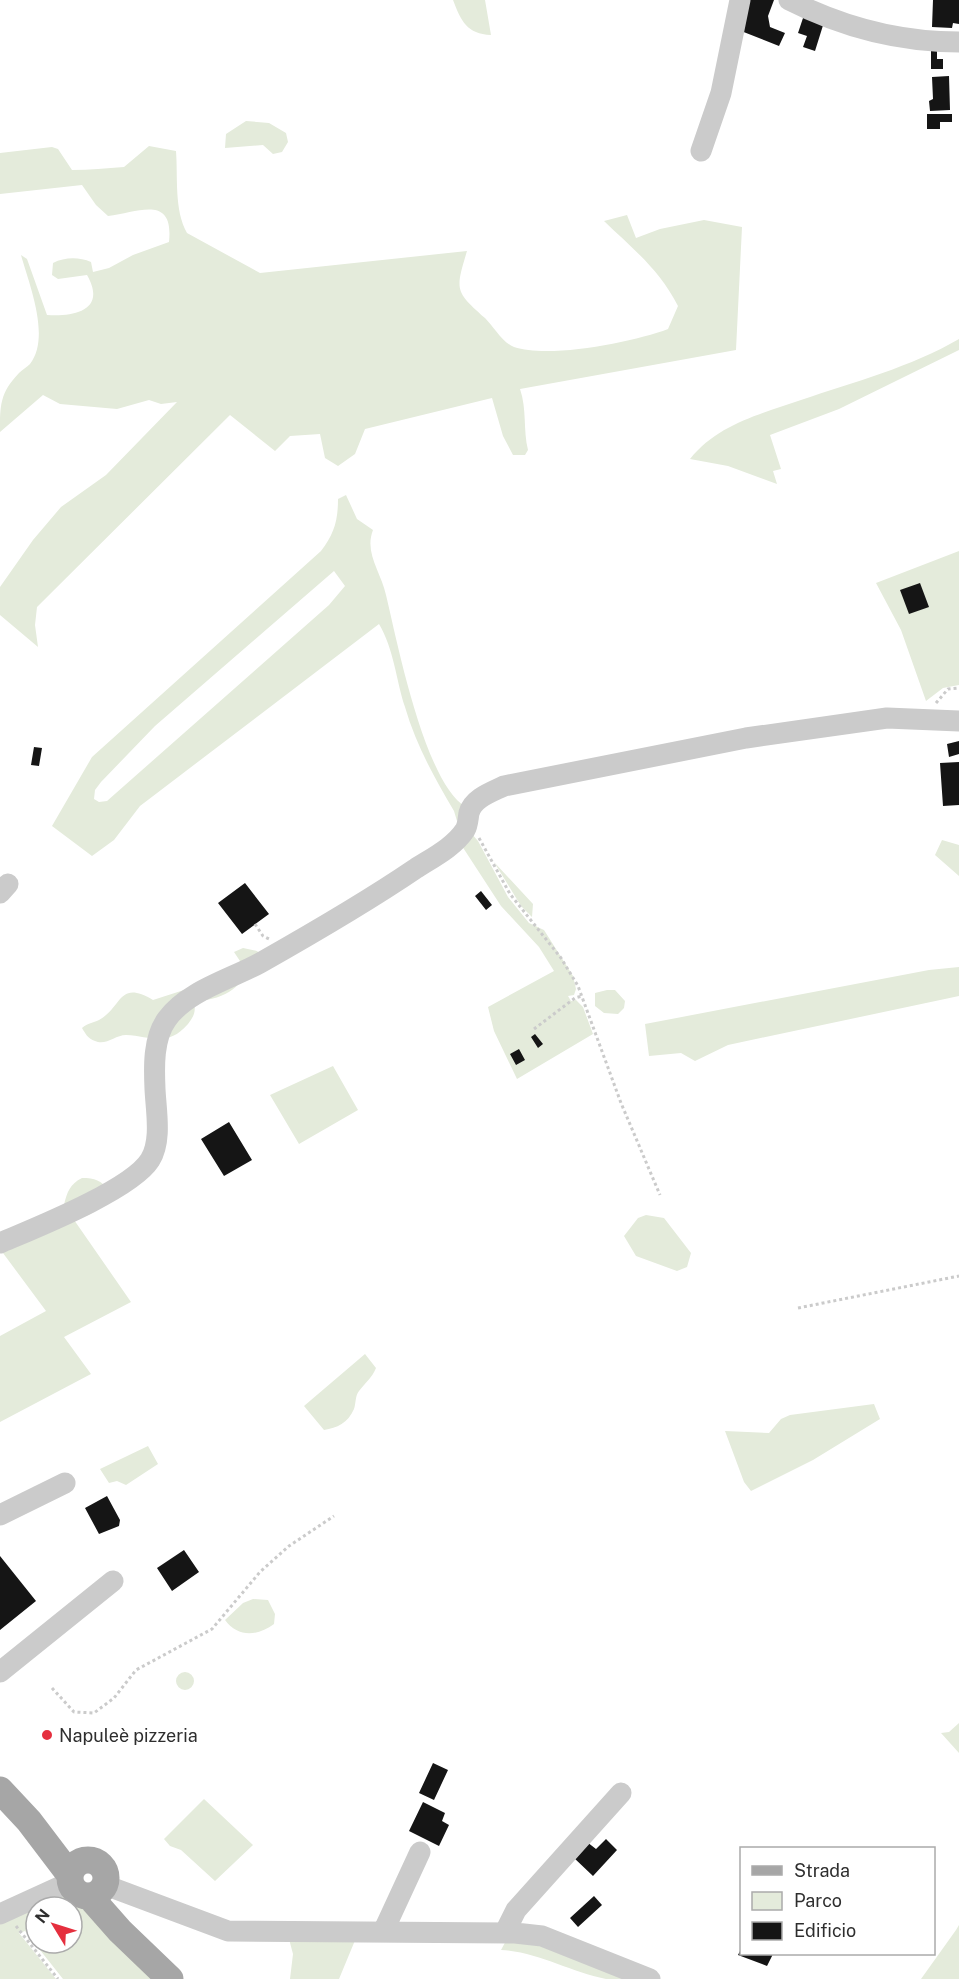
<svg xmlns="http://www.w3.org/2000/svg" width="959" height="1979" viewBox="0 0 959 1979" font-family="'Public Sans',sans-serif">
<style>
.green{fill:#e4ebdb;fill-rule:evenodd}
.building{fill:#151515}
.lines{fill:none;stroke-linecap:round;stroke-linejoin:round}
.path{stroke:#cbcbcb;stroke-width:3;stroke-dasharray:3 3;stroke-linecap:butt}
.minor{stroke:#cbcbcb;stroke-width:21}
.major{stroke:#a6a6a6;stroke-width:27}
.poi-dot{fill:#e52f3e;stroke:#fff;stroke-width:2}
.labels{text-anchor:middle;dominant-baseline:central;stroke-width:6;stroke-linejoin:round;paint-order:stroke}
.poi-label{font-size:18px;fill:#2e2e2e;stroke:#fff;text-anchor:start}
</style>
<rect width="100%" height="100%" fill="#fff"/>
<path class="green" d="M453,0H485L491,35C467,34 461,21 453,0Z
M246,121L269,123L286,133L288,142L282,152L273,154L263,145L225,148L226,134Z
M149,146L176,151C178,177 174,210 187,233L260,273L467,251C455,291 455,291 485,318C493,326 503,343 514,347C549,359 634,342 668,329L678,306C659,269 633,249 604,221L627,215L636,238L660,229L704,220L742,227L736,350L520,389C527,409 523,430 528,450L525,455H513L503,436L492,398L365,429L355,454L338,466L325,458L320,434L290,436L275,451L230,415L37,607L35,625L38,647L0,615V587L33,540L61,507L106,475L177,402L161,404L149,400L117,409L60,404L43,395L0,432C0,405 0,393 19,373C22,370 27,367 30,364C51,337 29,284 21,255L27,259L47,315C75,317 107,310 87,275L58,279L52,275L53,263C65,257 79,257 91,262L93,272L109,268L133,255L169,242C174,194 139,212 108,216L96,205L82,185L0,194V153L52,147L58,149L72,170C90,170 106,168 124,167Z
M959,339V350L839,409L770,435L781,469L773,471L777,484L728,466L690,459C718,424 761,414 801,400C854,382 911,367 959,339Z
M346,495L357,519L373,530C364,553 381,572 386,595C397,641 425,784 466,807L457,821L454,811C434,777 416,745 405,707C396,680 394,649 379,624L140,806L114,840L92,856L52,826L92,757L321,551C334,534 338,521 338,499ZM334,571L345,586L329,605L107,801L99,802L94,799L95,790L101,782L155,726Z
M959,551V685L943,688L926,701L901,630L876,583Z
M471,833L478,841L508,897L529,923L544,930L573,976L576,989L574,995L568,996L571,1001L576,1000L583,1007L593,1034L517,1079L494,1031L488,1007L554,971L539,947L501,906L460,843Z
M942,840L959,845V876L935,855Z
M494,862L533,904L532,917L521,906Z
M243,948L257,951L260,954C239,987 234,997 194,1002C196,1012 194,1016 188,1024C167,1048 151,1036 126,1035C115,1035 106,1046 95,1041C88,1039 85,1033 82,1028C88,1023 93,1023 99,1020C122,1008 118,979 153,1000L184,990L242,964L234,952Z
M959,967V996L728,1045L695,1061L681,1053L649,1056L645,1024L929,970Z
M607,990H615L625,1001L624,1008L618,1014L604,1013L595,1006V993Z
M333,1066L358,1110L299,1144L270,1095Z
M82,1178C95,1178 101,1180 109,1191C101,1209 92,1218 72,1217L131,1302L64,1337L91,1374L0,1422V1336L46,1311L0,1249L64,1205C67,1192 70,1184 82,1178Z
M646,1215L664,1218L691,1253L687,1267L677,1271L636,1256L624,1236L638,1218Z
M365,1354L376,1368C372,1378 365,1383 359,1391C355,1396 356,1403 354,1409C348,1423 337,1428 324,1430L304,1406Z
M874,1404L880,1419L813,1460L751,1491L744,1482L725,1431L769,1433L781,1419L790,1415Z
M148,1446L158,1464L126,1485L117,1481L109,1483L100,1469Z
M253,1599L268,1600L275,1614L274,1624C258,1636 238,1638 225,1620L243,1603Z
M176 1681a9 9 0 1 1 18 0a9 9 0 1 1-18 0Z
M959,1723V1753L941,1733L949,1732Z
M204,1799L253,1845L215,1881L181,1850L170,1846L164,1839Z
M65,1887L102,1928L154,1979H63L25,1931L19,1933L56,1979H0V1908ZM36,1907H72V1943H36Z
M959,1925V1979H921L956,1930Z
M508,1937L530,1941L639,1979C628,1979 616,1979 606,1979C570,1972 538,1952 501,1950Z
M356,1938L339,1979H290L293,1954L289,1939Z"/>
<path class="building" d="M748,0H774L768,16L770,27L785,33L779,46L736,29Z
M933,0H959V24L953,23L952,28L932,27Z
M805,12L825,19L815,51L803,47L807,36L798,33Z
M931,49H937V59H943V69H931Z
M949,76L950,110L930,111L929,101L933,99L932,77Z
M927,114H952V122H940V129H927Z
M920,583L929,607L909,614L900,590Z
M959,741V754L949,757L947,744Z
M34,747L42,748L39,766L31,765Z
M959,762V805L943,806L940,763Z
M245,883L269,914L242,934L218,903Z
M481,891L492,905L486,910L475,896Z
M535,1034L543,1044L538,1048L531,1037Z
M519,1049L525,1060L516,1065L510,1054Z
M229,1122L252,1160L224,1176L201,1139Z
M107,1496L120,1520L119,1526L99,1534L85,1508Z
M184,1550L199,1572L172,1591L157,1568Z
M0,1556L36,1601L0,1630Z
M433,1763L448,1770L434,1800L419,1793Z
M423,1802L445,1813L442,1821L449,1825L439,1846L409,1831Z
M606,1839L617,1850L593,1876L573,1857L587,1842L596,1849Z
M594,1896L602,1905L578,1927L570,1918Z
M742,1947V1954H773L767,1966L738,1955Z"/>
<g class="lines">
<path class="path" d="M936,703L948,689L959,688
M479,838L510,894L561,958L578,986L621,1103L660,1195
M255,924L263,936L269,939
M534,1029L575,998L582,996
M798,1308L959,1276
M52,1688L74,1712L94,1713L114,1698L136,1670L212,1629L260,1572L289,1546L334,1516
M16,1926L58,1979"/>
<path class="minor" d="M789,0C842,27 900,42 959,42
M701,151L721,93L740,0
M0,893L8,884
M0,1243C35,1228 131,1190 150,1160C162,1141 156,1111 155,1089C154,1067 153,1038 167,1019C187,991 231,979 260,963C313,933 365,903 415,869C432,858 454,847 465,830C468,825 468,818 469,813C473,798 492,792 504,786L746,738L887,718L959,721
M0,1515L65,1483
M0,1672L113,1581
M105,1885L228,1931L515,1933L542,1936L650,1979
M0,1914L70,1882
M383,1932L420,1852
M505,1932L516,1910L621,1793"/>
<path class="major" d="M0,1790L29,1821L70,1875
M70 1878a18 18 0 1 1 36 0a18 18 0 1 1-36 0Z
M90,1897L120,1931L170,1979"/>
</g>
<circle class="poi-dot" cx="47" cy="1735" r="6"/>
<g class="labels">
<g class="poi-label">
<text x="59" y="1735">Napuleè pizzeria</text>
</g>
</g>
<rect x="740" y="1847" width="195" height="108" fill="#ffffff" stroke="#ababab" stroke-width="1.5"/>
<rect x="752" y="1866" width="30" height="9" fill="#a6a6a6" stroke="#ababab" stroke-width="1.5"/>
<text x="794" y="1877" font-size="18" fill="#2e2e2e">Strada</text>
<rect x="752" y="1892" width="30" height="18" fill="#e4ebdb" stroke="#ababab" stroke-width="1.5"/>
<text x="794" y="1907" font-size="18" fill="#2e2e2e">Parco</text>
<rect x="752" y="1922" width="30" height="18" fill="#151515" stroke="#ababab" stroke-width="1.5"/>
<text x="794" y="1937" font-size="18" fill="#2e2e2e">Edificio</text>
<g transform="translate(54 1925) rotate(308)"><circle r="28" fill="#ffffff" stroke="#ababab" stroke-width="1.5"/>
<path d="M0-4.5L10 22L0 15L-10 22Z" fill="#e52f3e"/>
<text y="-9" font-size="16" font-weight="bold" text-anchor="middle" fill="#2e2e2e">N</text>
</g>
</svg>
